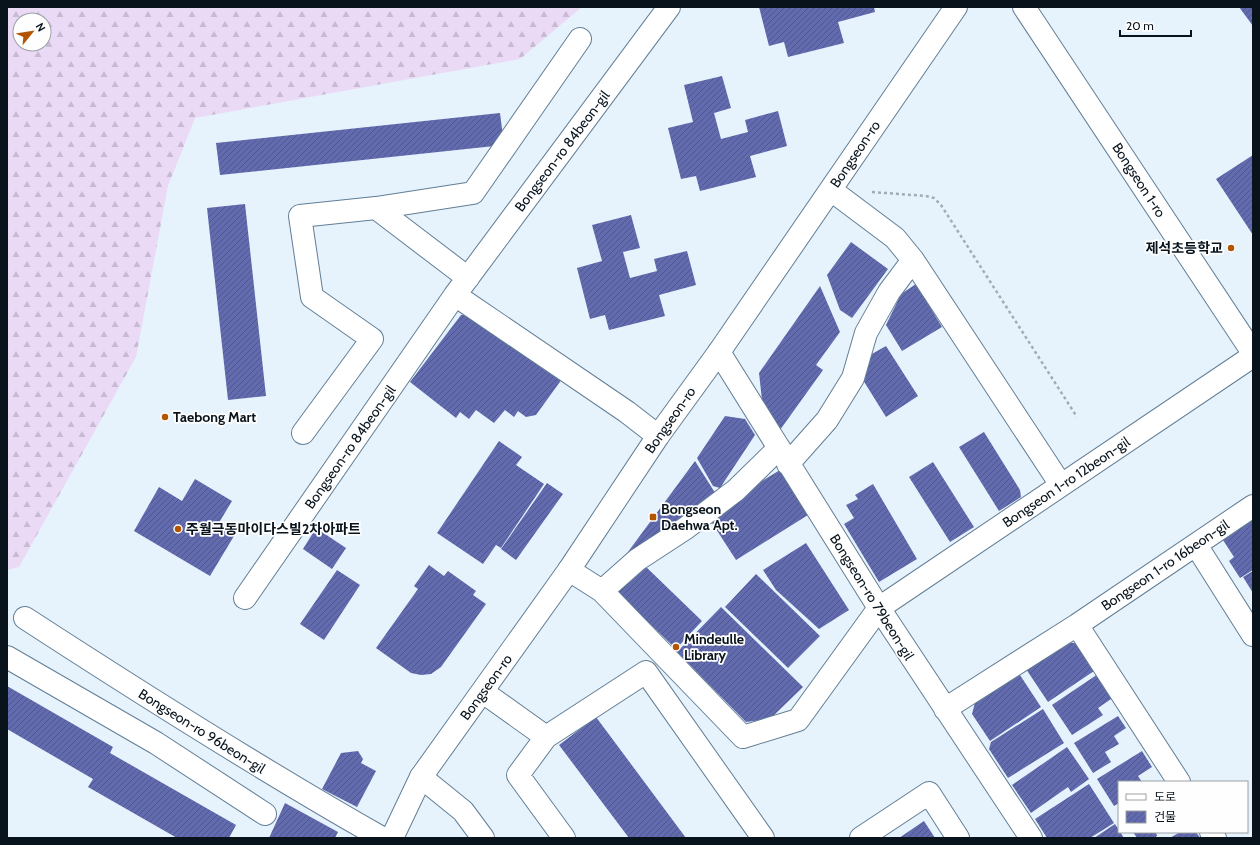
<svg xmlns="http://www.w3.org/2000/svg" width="1260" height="845" viewBox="0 0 1260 845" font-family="Cabin,'Noto Sans KR',sans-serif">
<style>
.forest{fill:url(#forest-firs);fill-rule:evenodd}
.building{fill:url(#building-hatch)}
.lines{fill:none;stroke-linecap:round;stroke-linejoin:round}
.minor-casing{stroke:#627e95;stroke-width:24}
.major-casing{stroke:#627e95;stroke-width:24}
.path{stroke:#a0adb6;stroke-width:2.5;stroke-dasharray:3 3;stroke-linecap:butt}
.minor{stroke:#fff;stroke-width:22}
.major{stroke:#fff;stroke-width:22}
.poi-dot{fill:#b35500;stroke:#fefefe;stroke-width:1.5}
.labels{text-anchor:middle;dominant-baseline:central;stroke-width:3.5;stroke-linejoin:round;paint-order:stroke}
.street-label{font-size:14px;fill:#08131c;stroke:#fefefe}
.poi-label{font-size:14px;font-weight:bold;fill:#08131c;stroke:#fefefe;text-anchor:start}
</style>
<defs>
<pattern id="forest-firs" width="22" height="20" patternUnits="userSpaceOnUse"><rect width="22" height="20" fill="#eadaf6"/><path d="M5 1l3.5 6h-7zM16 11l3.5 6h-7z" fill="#c7bad2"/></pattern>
<pattern id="building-hatch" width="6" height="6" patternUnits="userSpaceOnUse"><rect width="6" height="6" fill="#636baf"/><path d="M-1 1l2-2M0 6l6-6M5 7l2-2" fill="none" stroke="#50578e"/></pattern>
</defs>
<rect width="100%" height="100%" fill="#e6f3fd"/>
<path class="forest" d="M7,7H582L520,59L195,118L168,186L136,357L19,567L7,570ZM20,20H44V44H20Z"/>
<path class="building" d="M759,7H874L875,12L838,22L844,43L788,57L784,42L769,46Z
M1239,7H1253V26Z
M722,76L731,108L714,113L721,139L748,132L745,120L778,111L787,146L750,156L756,177L700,191L696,176L681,179L668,128L693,122L684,85Z
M500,113L504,145L220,175L216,143Z
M1253,155V235L1216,179Z
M245,204L266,396L228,400L207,208Z
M631,215L640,248L623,252L630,278L657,271L654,259L687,251L696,285L659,295L665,316L609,330L605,315L590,319L577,268L602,261L592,225Z
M851,242L888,269L852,318L840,310L827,275Z
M916,284L942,327L902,351L886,325L901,294Z
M820,286L840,332L816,365L823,370L780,430L762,400L759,373Z
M461,315H476L562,379L536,415L526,417L518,411L514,417L505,410L494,423L476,410L469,419L460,412L456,418L410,382Z
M886,346L918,396L886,417L863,380L870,355Z
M725,416L745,419L755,435L720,488L713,486L697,458Z
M984,432L1020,490L1021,497L999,511L959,447Z
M499,441L522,457L516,465L544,484L501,548L496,545L483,564L437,533Z
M695,461L719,499L625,556Z
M933,462L974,527L950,542L909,477Z
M780,470L808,515L736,560L707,515Z
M195,479L232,501L217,526L234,536L210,576L134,531L159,487L182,501Z
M547,483L563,494L516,560L501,549Z
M873,484L917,559L879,582L844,524L854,518L846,505L858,499L855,495Z
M1253,515V570L1240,578L1229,561L1234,557L1221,537Z
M316,528L346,548L332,569L303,549Z
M806,543L849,610L819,629L776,590L763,570Z
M643,564L702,621L676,649L617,592Z
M429,565L444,576L448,571L476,591L473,595L486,604L441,667L431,674L421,675L411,673L376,648L418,589L414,586Z
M337,570L360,585L324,640L300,624Z
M1253,571V593L1243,577Z
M756,574L820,636L788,668L725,607Z
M721,607L803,687L770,719L746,722L677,652Z
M1061,641L1080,644L1097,669L1048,702L1024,666Z
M1016,669L1041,707L990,741L972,714L977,695Z
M1098,674L1114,697L1098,708L1103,715L1072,735L1052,705Z
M7,686L113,747L110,753L236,825L229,838H177L88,787L93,779L7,729Z
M1043,709L1064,743L1008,778L989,749L991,742Z
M1118,716L1126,728L1114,736L1119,744L1105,752L1111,762L1093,773L1074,743Z
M596,717L686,838H629L559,745Z
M1067,747L1089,779L1071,792L1068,787L1031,813L1012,785Z
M358,751L363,759L361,763L376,771L357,807L322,789L341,753Z
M1142,751L1152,767L1138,776L1142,782H1119V803L1114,806L1097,779Z
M1089,784L1114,823L1090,838H1047L1035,819Z
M285,803L338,832L335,838H269Z
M924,821L935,838H899Z
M1115,824L1124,838H1094Z
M1133,832H1156L1157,836L1154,838H1137Z
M1180,832H1196L1200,838H1170Z"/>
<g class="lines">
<defs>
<path id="minor" d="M1024,7L1253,353
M831,190L895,238L913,260L1061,485
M376,208L473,193L580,39
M455,295L627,412L658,436
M719,352L879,608L1031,838
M303,433L372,339L312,297L300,216L376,208L468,278
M788,464L827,420L853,378L866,333L889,292L913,260
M1196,545L1253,635
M569,570L602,591L743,737L798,720L879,608L1253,356
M602,591L637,560L686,528L736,490L779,448
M245,598L455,295L669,7
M25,618C142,694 260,769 382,838
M1077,625L1179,782
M7,657L156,743L265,814
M483,692L546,737L646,672L763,838
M945,709L1077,625L1253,506
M546,737L518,775L564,838
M421,777L463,811L483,838
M1211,832L1215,838
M861,838L929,793L958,838"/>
<path id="major" d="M392,838L421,777L569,570L658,436L719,352L956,7"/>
</defs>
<use href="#minor" class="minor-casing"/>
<use href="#major" class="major-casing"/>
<path class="path" d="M872,192L926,196L934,198L941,205L1077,417"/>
<use href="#minor" class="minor"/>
<use href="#major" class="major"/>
</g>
<g class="poi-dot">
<circle cx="1231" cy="248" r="4"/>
<circle cx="165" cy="417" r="4"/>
<rect x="649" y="513" width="8" height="8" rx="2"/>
<circle cx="178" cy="529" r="4"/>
<circle cx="676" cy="647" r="4"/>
</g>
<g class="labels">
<g class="street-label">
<text transform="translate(562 151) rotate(-53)">Bongseon-ro 84beon-gil</text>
<text transform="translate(855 154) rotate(-56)">Bongseon-ro</text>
<text transform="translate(1139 180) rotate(57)">Bongseon 1-ro</text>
<text transform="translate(670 420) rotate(-55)">Bongseon-ro</text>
<text transform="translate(350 447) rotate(-55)">Bongseon-ro 84beon-gil</text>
<text transform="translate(1066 482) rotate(-34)">Bongseon 1-ro 12beon-gil</text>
<text transform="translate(1165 565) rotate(-34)">Bongseon 1-ro 16beon-gil</text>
<text transform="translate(872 597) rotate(58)">Bongseon-ro 79beon-gil</text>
<text transform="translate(486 687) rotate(-54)">Bongseon-ro</text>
<text transform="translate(202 731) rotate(32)">Bongseon-ro 96beon-gil</text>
</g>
<g class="poi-label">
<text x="1223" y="248" text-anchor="end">제석초등학교</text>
<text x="173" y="417">Taebong Mart</text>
<text x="661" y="509">Bongseon<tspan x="661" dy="16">Daehwa Apt.</tspan></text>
<text x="186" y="529">주월극동마이다스빌2차아파트</text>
<text x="684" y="639">Mindeulle<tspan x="684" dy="16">Library</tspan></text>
</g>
</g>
<rect width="1260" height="845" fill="none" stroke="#08131c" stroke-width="16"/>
<rect x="1118" y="781" width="130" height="52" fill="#fefefe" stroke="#9ca0a4"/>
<rect x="1126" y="794" width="20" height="6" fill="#ffffff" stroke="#9ca0a4"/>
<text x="1154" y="801" font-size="12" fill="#08131c">도로</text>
<rect x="1126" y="811" width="20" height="12" fill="url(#building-hatch)" stroke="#9ca0a4"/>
<text x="1154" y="821" font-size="12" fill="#08131c">건물</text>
<g transform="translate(32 32) rotate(60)"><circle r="19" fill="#fefefe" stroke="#9ca0a4"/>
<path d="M0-3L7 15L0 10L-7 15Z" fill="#b35500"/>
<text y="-6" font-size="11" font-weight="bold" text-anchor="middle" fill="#08131c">N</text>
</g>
<path d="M1120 30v6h71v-6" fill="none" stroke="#08131c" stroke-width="2"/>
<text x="1126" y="30" font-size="12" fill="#08131c" stroke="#fefefe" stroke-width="3" paint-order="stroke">20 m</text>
</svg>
